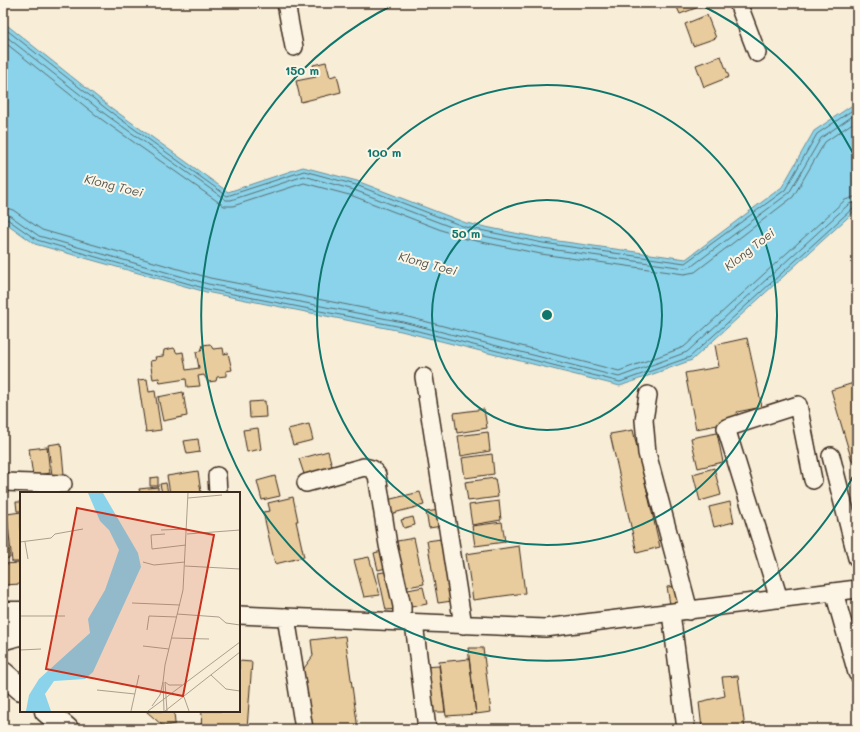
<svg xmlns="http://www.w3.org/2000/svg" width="860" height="732" viewBox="0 0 860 732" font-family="Mali,sans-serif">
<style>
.water{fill:#8ad3ea;stroke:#6a8f98}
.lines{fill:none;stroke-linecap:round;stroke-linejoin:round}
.shore{stroke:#5b6e70;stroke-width:1}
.building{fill:#e8cc9d;stroke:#3b2a1e}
.minor-casing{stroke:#3b2a1e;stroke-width:20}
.major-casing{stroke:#3b2a1e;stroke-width:25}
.minor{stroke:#fcf5e5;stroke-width:17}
.major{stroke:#fcf5e5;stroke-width:22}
.ring{fill:none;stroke:#0f766e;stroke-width:2}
.labels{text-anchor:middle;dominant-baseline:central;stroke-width:4;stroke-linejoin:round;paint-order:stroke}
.water-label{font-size:12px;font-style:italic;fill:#4f5451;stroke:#fcf5e5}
.inset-road{fill:none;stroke:#ac9f8d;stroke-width:1}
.view{fill:#c8321e;fill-opacity:0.15;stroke:#c8321e;stroke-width:2}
.inset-edge{fill:none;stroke:#3b2a1e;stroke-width:2}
.centre{fill:#0f766e;stroke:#fcf5e5;stroke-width:2}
.ring-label{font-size:12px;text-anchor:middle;font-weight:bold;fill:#0f766e;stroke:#fcf5e5;stroke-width:4;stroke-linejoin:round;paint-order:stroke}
</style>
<rect width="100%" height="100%" fill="#f8edd7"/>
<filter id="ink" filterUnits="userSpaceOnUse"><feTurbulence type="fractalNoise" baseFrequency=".025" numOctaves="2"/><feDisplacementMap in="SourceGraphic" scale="8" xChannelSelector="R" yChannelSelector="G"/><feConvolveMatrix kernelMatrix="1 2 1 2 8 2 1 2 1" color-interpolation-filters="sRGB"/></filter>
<g filter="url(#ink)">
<path class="water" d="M3,22L110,107L228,192L303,167L357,181L466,223L544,239L686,259L782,187L814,131L857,102V209L692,360L620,386L401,331L206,292L35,244L3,221Z"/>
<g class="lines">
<path class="shore" d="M3,27L108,110L227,196L304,171L356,185L465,227L543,243L685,263L785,190L817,134L857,107
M3,34L105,114L226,200H231L304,176L354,190L464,232L542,248L685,268L692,266L789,193L821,138L857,113
M3,41L101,119L224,206H233L304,183L353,196L462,238L541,254L684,274L695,272L793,197L825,142L857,120
M3,207L13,210L42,230L210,278L404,316L619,371L684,347L845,200L857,196
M3,213L9,215L39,236L208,284L403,322L619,377L687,352L849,204L857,202
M3,218L7,219L37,240L207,289L402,327L620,382L690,357L853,208L857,207"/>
</g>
<path class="building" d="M675,3H703L704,5L680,14Z
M707,15L716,38L693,46L685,24Z
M721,56L729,77L704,87L696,65Z
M326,62L330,77L337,75L341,92L301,102L296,81L316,77L313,65Z
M747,338L762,407L737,412L739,421L696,429L685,373L719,367L715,345Z
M210,344L213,349L223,348L224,354L228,353L232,370L226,371V376L217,377L216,381L208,382L204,375L198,376L200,386L187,387L186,379L160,383L159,378L153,379L150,361L156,360L155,357L163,356L164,350L174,348L177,353L183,352L186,370L199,368L196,352L201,351L203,345Z
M147,379L149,392L155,391L161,430L146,432L138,380Z
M857,382V460L852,461L831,390Z
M183,392L187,416L163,421L158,397Z
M265,401L266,417L250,418L249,402Z
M484,409L487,428L457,433L454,413Z
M309,424L313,440L293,445L288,429Z
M258,428L261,449L247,452L243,430Z
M633,430L660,547L637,553L610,434Z
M488,432L490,451L461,456L458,436Z
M717,433L723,462L698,468L691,438Z
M198,439L200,452L187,454L184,441Z
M61,443L64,474L52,475L48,445Z
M47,447L50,473L33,476L29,449Z
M328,451L333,470L305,477L299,459Z
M492,454L494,474L465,478L462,458Z
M714,468L721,495L700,501L693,474Z
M198,471L201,493H170L167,476Z
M275,476L280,496L262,500L257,481Z
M158,477V486H150V478Z
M495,478L498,497L468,501L465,482Z
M166,483L168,493H162L160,484Z
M158,487V493H140L139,489Z
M420,492L424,505L390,514L387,500Z
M293,497L298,521H296L304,557L275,564L263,512L270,511L268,503Z
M499,501L501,520L472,525L469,505Z
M16,502H21V511H17Z
M730,502L734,522L714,527L709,507Z
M3,510H5L10,558L3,559Z
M439,510L442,526L429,528L426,512Z
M21,512V562H12L7,514Z
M413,517L415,525L404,528L401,520Z
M502,522L505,542L475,546L472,526Z
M414,538L424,584L402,588L392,542Z
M441,539L452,601L438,603L427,541Z
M519,546L525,593L473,600L466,554Z
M386,550L390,567L378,570L374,553Z
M369,557L380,595L364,597L354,560Z
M19,563L21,584L3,585V564Z
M390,571L399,609L386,610L378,573Z
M678,586L680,603L670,604L667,587Z
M423,587L427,604L406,608L403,591Z
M345,636L358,729H310L302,671L313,656L311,640Z
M468,648H483L491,712L476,714Z
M469,659L476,714L446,716L439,662Z
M239,661L252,662L247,729H201L202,711H239Z
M439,666L445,712H430L424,667Z
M738,676L745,729H702L699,702L725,696L722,677Z
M146,711H174L175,724L163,726Z
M455,723L456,729H433V726Z"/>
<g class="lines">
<defs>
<path id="minor" d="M286,3L294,47
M738,3L757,53
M424,377L463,625
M648,395L644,420L647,453L689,611
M831,456L857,558
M217,476L218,493
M3,482L63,484
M306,483L364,467L372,469L377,475L388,545L402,606V622
M834,592L857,673
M779,599L726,428L798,405L813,480
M671,613L686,729
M239,615L545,628L857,589
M286,617L304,729
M414,623L427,729
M3,627L21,622
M3,641L21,636"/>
<path id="major" d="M3,613H21
M3,673L21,689
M46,711L67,729"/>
</defs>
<use href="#minor" class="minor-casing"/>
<use href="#major" class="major-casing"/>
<use href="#minor" class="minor"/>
<use href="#major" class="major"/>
</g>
</g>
<g class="ring">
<circle cx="547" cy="315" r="115"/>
<circle cx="547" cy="315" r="230"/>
<path d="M857 469A346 346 0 1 1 395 4M699 4A346 346 0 0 1 857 161"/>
</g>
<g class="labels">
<g class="water-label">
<text transform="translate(114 185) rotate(14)">Klong Toei</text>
<text transform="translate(749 249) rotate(-38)">Klong Toei</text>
<text transform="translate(428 263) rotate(15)">Klong Toei</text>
</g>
</g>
<g transform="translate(20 492)">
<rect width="220" height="220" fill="#f8edd7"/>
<path d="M68,1H83L118,61L121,75L73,180L65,187L34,189L25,202L31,219H6L9,203L19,187L70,141L68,127L85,98L99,58L89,38L80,29Z" fill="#8ad3ea"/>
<path class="inset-road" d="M168,6L202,3M141,38L167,37M145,42L131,43L132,57L166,53M167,42L220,38M0,50L31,46L35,42L63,37M5,50L8,67M123,70L134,73L165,70M165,74L220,77M112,111L160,113M157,122L199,125L206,131L220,133M0,124H45M127,138L129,124L157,125M152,146L189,147M123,154L149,157M0,158L21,157M191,183L206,197L220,199M145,190L147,219M145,190L149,193H162M77,198L115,202M164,205L169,219M132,214L140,203L143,190M111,219L119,183M128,219L220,150M144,219L143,190L145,173L163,98L168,1M145,219L220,160"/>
<path class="view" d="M57,16L194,43L163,204L26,177Z"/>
<rect width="220" height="220" class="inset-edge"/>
</g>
<circle cx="547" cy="315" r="6" class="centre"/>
<g class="ring-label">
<text x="302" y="75">150 m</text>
<text x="384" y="157">100 m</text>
<text x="466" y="238">50 m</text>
</g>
<rect width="860" height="732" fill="none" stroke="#fcf5e5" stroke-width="16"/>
<rect x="8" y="8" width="844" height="716" fill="none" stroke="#3b2a1e" stroke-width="1.5" filter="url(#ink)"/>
</svg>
